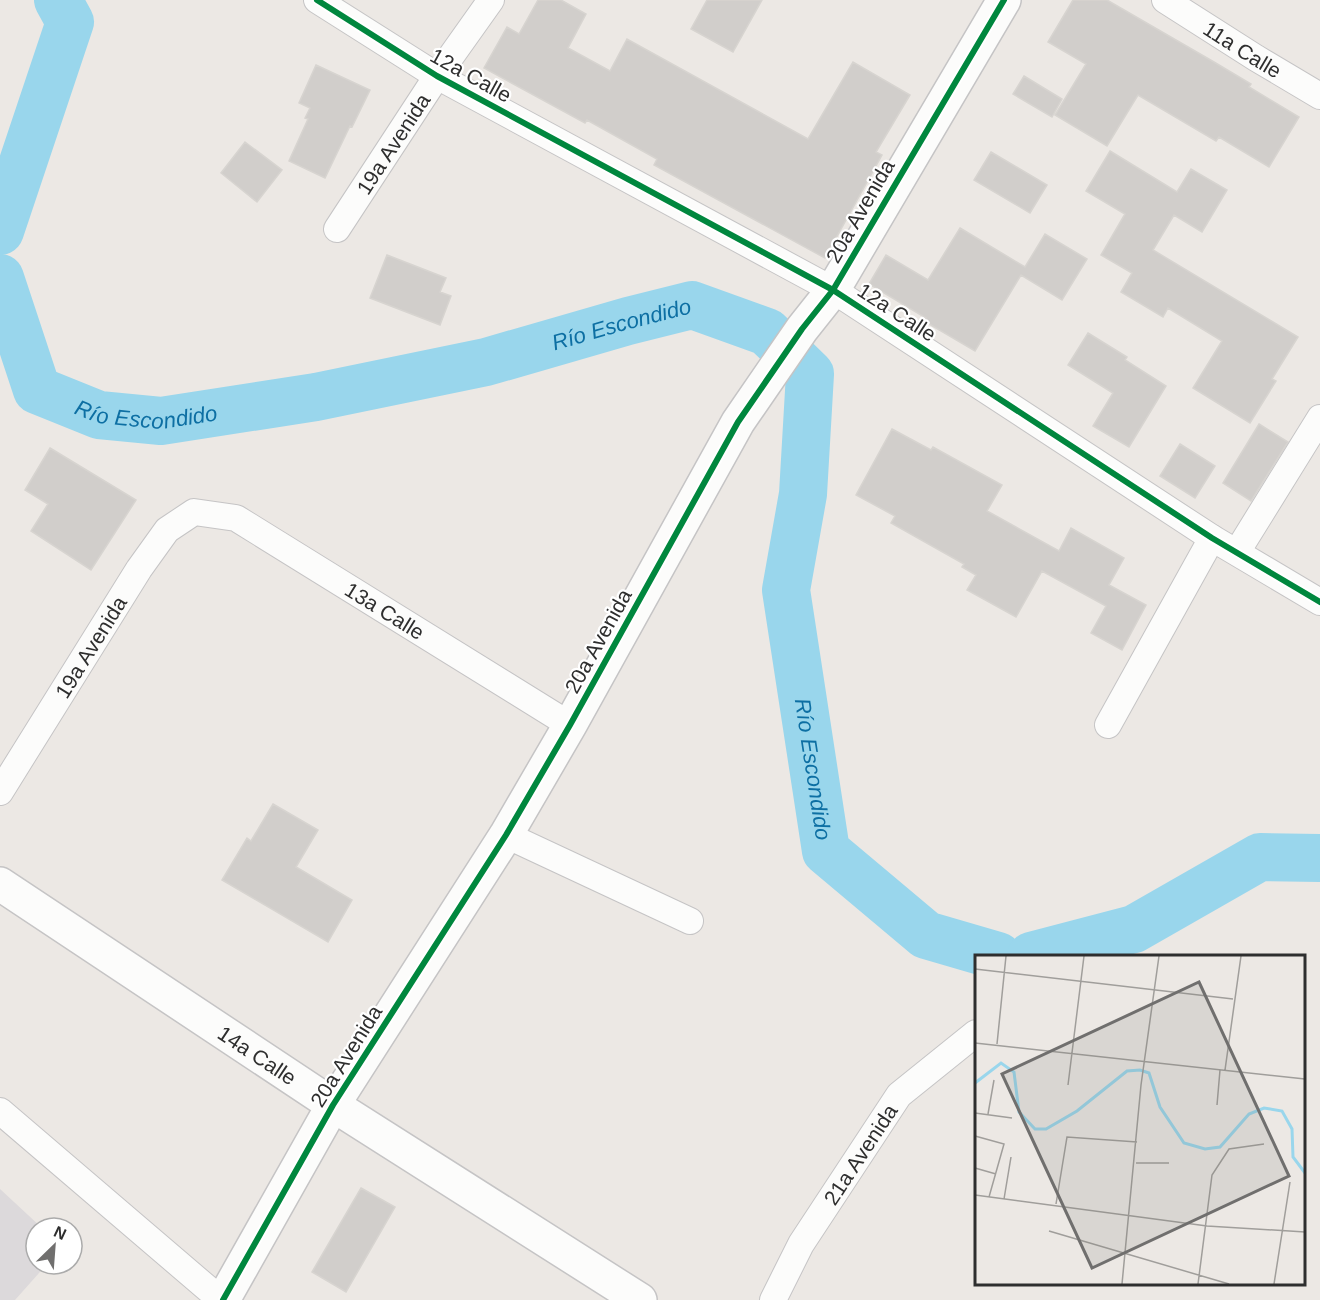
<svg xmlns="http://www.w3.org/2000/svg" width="1320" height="1300" viewBox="0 0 1320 1300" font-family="Helvetica,sans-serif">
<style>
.industrial{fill:#dcd9db}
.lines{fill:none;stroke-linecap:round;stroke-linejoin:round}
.river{stroke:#99d6ec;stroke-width:48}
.building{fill:#d1cecb;stroke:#d7d4d0;stroke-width:1.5}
.street-casing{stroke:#c5c4c5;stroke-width:28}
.secondary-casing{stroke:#c5c4c5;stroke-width:36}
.street{stroke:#fcfcfb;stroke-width:26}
.secondary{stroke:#fcfcfb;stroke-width:33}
.cycleway-casing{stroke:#fff;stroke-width:10}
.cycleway{stroke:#00873e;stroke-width:6}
.labels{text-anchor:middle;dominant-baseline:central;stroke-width:4.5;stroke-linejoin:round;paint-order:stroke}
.street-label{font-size:21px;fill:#2e2e2e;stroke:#fff}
.water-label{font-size:22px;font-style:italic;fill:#0d6fa3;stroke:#fff}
.inset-river{fill:none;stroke:#99d6ec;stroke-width:3}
.inset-road{fill:none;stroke:#a09e9b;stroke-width:1.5}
.view{fill:#706f6e;fill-opacity:0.15;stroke:#706f6e;stroke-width:3}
.inset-edge{fill:none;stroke:#2e2e2e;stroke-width:3}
</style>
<rect width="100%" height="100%" fill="#ece8e4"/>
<path class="industrial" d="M0,1189L42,1228H36V1264H47L15,1300H0Z"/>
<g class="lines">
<g class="river">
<path d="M0,231L70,22L58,0"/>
<path id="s1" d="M0,278L37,390L99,415L161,421L316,397L486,362L628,321L692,305L767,332L810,374L803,494L786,590L826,851L926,935L998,956"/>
<path d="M1031,956L1134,929L1260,857L1320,858"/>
</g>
</g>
<path class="building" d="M538,0H561L586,14L568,48L610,71L627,39L808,139L853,62L910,95L876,152L882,155L825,258L654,165L657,159L587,120L585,123L484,68L507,27L519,34Z
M707,0H762L733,52L691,29Z
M1073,0H1107L1214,62L1251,84L1249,87L1299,117L1269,167L1219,137L1216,141L1138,95L1107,146L1055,115L1086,64L1048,42Z
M316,65L370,90L352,127L350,126L325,178L289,161L308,119L305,118L310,108L299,103Z
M1024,76L1062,99L1052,117L1013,94Z
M245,142L282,170L257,202L221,173Z
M1110,151L1177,192L1191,169L1227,190L1202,232L1174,215L1153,250L1298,337L1272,379L1276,381L1250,423L1193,388L1222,341L1168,308L1163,317L1121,292L1132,273L1101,255L1125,214L1086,191Z
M991,152L1047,185L1030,213L974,180Z
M960,228L1025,267L1045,234L1087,259L1062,300L1021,275L975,351L924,321L926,318L869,284L886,255L928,280Z
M387,255L446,278L440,292L451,296L440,325L370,298Z
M1088,333L1127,357L1125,360L1166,386L1129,447L1093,426L1113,393L1068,365Z
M1259,424L1288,442L1251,501L1223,483Z
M892,429L931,450L933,447L1002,485L987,511L1059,551L1071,528L1124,558L1109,585L1146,605L1122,650L1091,633L1106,606L1042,571L1016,617L967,590L976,575L962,567L964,564L891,523L895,516L856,495Z
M1180,444L1215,466L1195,498L1160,476Z
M50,448L136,500L91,570L31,531L48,504L25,490Z
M273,804L318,830L296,867L352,900L328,942L222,880L247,838L251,841Z
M361,1188L395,1207L346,1292L312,1272Z"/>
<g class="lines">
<defs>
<g id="street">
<path d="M317,0L437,76L833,290L1212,538L1320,602"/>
<path id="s2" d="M1165,0L1256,58L1320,96"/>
<path id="s3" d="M337,229L437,76L491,0"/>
<path d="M1237,552L1320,418"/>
<path d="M1108,725L1212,538"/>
<path id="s4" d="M0,792L139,569L167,530L194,512L236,518L570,725"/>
<path d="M506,835L690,921"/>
<path d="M0,1111L221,1300"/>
<path id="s5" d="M773,1300L801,1244L899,1095L976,1033"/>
</g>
<g id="secondary">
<path id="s6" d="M0,884L333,1105L640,1300"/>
<path d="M223,1300L333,1105L506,835L570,725L738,422L802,329L833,290L1004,0"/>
</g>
</defs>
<use href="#street" class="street-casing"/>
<use href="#secondary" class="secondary-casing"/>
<use href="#street" class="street"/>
<use href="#secondary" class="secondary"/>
<defs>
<path id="cycleway" d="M317,0L437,76L833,290L1212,538L1320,602
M223,1300L333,1105L506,835L570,725L738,422L802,329L833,290L1004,0"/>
</defs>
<use href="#cycleway" class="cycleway-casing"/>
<use href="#cycleway" class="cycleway"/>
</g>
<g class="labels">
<g class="street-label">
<text stroke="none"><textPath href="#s2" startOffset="92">11a Calle</textPath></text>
<text transform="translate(471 75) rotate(29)">12a Calle</text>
<text stroke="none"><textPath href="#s3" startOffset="102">19a Avenida</textPath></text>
<text transform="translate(860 211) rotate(-60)">20a Avenida</text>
<text transform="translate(897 312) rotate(33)">12a Calle</text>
<text stroke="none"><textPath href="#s4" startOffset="561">13a Calle</textPath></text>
<text transform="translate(598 641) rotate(-61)">20a Avenida</text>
<text stroke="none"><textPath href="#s4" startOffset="171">19a Avenida</textPath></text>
<text stroke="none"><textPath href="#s6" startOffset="309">14a Calle</textPath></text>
<text transform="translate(346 1056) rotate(-58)">20a Avenida</text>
<text stroke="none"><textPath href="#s5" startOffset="170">21a Avenida</textPath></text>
</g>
<g class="water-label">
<text stroke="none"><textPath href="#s1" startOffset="718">Río Escondido</textPath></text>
<text stroke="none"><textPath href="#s1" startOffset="232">Río Escondido</textPath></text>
<text stroke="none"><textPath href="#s1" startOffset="1330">Río Escondido</textPath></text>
</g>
</g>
<g transform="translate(975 955)">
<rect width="330" height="330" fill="#ece8e4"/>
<path class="inset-river" d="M0,128L26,108L39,117L44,157L60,174H71L102,156L152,116L165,115L174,118L185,152L209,188L230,194L245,192L274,159L289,153L307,156L317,174L318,202L330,218"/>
<path class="inset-road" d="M0,14L258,44M0,88L330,124M22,89L31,1M250,115L266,1M93,130L109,1M242,150L245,115M0,158L37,163M13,159L19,125M0,181L29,189L14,242M161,208H194M0,213L21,219M0,240L232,271L330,277M29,244L36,202M81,249L92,182L162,187M74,276L254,329M147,329L166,130L184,1M223,329L237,220L254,194L289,189M299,329L315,227"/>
<path class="view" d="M224,27L314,221L117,313L27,119Z"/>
<rect width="330" height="330" class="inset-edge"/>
</g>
<g transform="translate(54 1246) rotate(25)"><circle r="28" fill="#ffffff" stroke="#ababab" stroke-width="1.5"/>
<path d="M0-4.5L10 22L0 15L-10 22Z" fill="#706f6e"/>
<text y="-9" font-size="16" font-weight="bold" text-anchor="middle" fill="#2e2e2e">N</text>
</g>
</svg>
